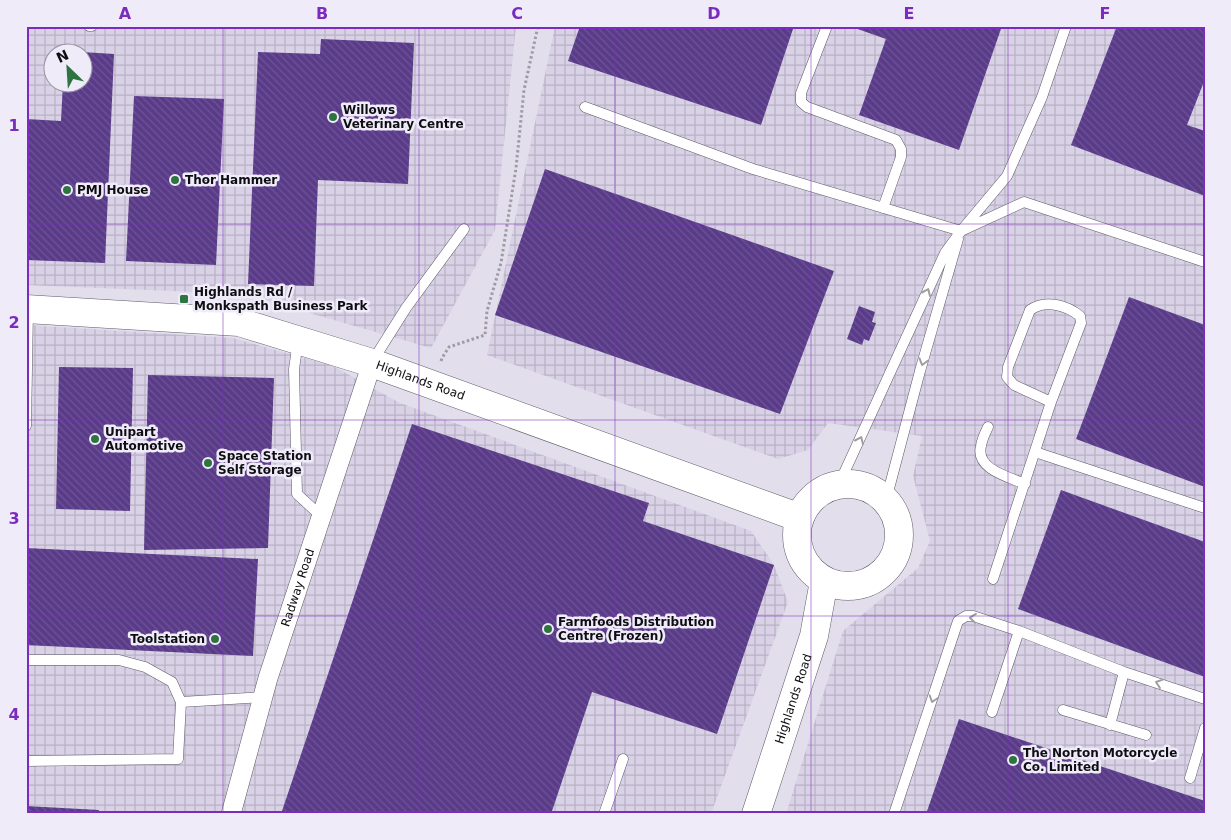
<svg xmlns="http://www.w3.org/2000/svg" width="1231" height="840" viewBox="0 0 1231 840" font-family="'DejaVu Sans',sans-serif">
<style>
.industrial{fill:url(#industrial-grid);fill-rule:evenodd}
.building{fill:url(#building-back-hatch)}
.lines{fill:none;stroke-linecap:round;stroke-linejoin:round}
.lane-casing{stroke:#5e5b67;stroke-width:11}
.street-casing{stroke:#5e5b67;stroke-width:20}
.secondary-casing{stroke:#5e5b67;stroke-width:29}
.path{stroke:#9e9ba6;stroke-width:3;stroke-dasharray:2.5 2.5;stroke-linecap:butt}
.lane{stroke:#fff;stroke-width:10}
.street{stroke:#fff;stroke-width:19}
.secondary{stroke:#fff;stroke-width:28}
.oneway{stroke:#9f9ea0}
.grid{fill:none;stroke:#7b2cbf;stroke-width:1;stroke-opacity:0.55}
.poi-dot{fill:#2e7440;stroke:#efebf9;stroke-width:2}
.labels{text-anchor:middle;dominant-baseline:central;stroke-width:5;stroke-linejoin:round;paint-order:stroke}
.poi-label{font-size:12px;font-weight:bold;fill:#0e0d11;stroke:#efebf9;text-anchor:start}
.street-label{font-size:12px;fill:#0e0d11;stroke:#efebf9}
.neatline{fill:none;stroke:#7b2cbf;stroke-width:2}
.grid-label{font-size:16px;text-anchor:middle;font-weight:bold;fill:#7b2cbf}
</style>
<defs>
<pattern id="industrial-grid" width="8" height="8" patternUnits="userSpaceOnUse" patternTransform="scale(1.25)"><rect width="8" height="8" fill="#d9d2e7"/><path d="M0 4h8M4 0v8" fill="none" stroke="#b9b3c5"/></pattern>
<pattern id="building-back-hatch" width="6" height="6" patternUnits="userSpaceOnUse" patternTransform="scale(1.25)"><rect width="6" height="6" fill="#5a3b8a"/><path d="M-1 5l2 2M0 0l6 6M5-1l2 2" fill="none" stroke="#6d5493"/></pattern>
</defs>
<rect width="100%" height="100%" fill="#e2deec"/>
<path class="industrial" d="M26,26H516L495,230L431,348L244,294L26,285ZM52,52H82V82H52Z
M555,26H1205V814H786L843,631L918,568L930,541L913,476L922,436L828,423L808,450L778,459L487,355Z
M26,325L233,338L333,366L400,403L751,531L774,565L788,602L711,814H26Z"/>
<path class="building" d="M580,26H794L761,125L568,61Z
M849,26H1002L959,150L859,115L886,39Z
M1117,26H1205V79L1187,125L1205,131V196L1071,145Z
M321,39L414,43L408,184L318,180L314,286L248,284L258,52L320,54Z
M82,52L114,54L105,263L26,260V119L61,121L63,82H82Z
M134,96L224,99L216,265L126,261Z
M545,169L834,271L780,414L495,315Z
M1129,297L1205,325V487L1076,439Z
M859,306L875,312L872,322L876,323L869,341L864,339L862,345L847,339Z
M59,367L133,368L130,511L56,509Z
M148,375L274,378L268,548L144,550Z
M412,424L649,503L643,521L774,565L717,734L592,692L551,814H281Z
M1061,490L1205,542V677L1018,609Z
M26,548L258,559L253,656L26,645Z
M959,719L1205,801V814H926Z
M26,806L99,810V814H26Z"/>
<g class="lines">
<defs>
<path id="lane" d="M89,26H92
M827,26L801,93V102L807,107L896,140L901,149V157L883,208
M585,107L753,169L961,231L1024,202L1205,262
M298,341L294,369L297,494L322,517
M372,362L406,308L464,229
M26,426L28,310
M988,427C985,433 982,439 981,446C975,469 1009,477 1025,484
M1035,452L1205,508
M839,484L945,253L961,231L1007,176L1042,97L1066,26
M886,500L920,371L958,239
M993,579L1051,402L1081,323L1080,316C1066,305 1045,299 1030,310L1008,367L1007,377L1014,385L1051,402
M26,660H119L145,667L172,682L181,702L178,759L26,761
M181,702L263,697
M1063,710L1146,735
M992,712L1019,631
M1110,725L1124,672
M1190,778L1205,728
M604,814L623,759
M894,814L958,621L966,616H973L1019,631L1124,672L1205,699"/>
<g id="street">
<path id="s1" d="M231,814L268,678L372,363"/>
</g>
<g id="secondary">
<path id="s2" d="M26,309L239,322L372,363L792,515H801"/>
<circle cx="848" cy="535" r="51"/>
<path id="s3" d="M756,814L814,636L824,581"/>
</g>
</defs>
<use href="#lane" class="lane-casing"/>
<use href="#street" class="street-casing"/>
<use href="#secondary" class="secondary-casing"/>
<path class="path" d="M441,361L442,358L449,347L485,335L487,311L501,263L516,168L524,90L538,26"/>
<use href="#lane" class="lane"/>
<use href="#street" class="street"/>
<use href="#secondary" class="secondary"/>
</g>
<defs><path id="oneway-chevron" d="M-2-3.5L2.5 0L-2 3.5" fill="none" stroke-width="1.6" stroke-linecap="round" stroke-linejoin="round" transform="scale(1.25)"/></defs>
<g class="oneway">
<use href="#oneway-chevron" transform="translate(927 292) rotate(-66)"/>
<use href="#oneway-chevron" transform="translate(923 362) rotate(106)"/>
<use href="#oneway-chevron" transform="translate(860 440) rotate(-66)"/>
<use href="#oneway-chevron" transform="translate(973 618) rotate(-174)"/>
<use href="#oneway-chevron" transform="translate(1159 683) rotate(-161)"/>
<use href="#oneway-chevron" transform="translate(933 699) rotate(108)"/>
</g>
<path class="grid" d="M223,26V814M419,26V814M615,26V814M811,26V814M1008,26V814M26,224H1205M26,420H1205M26,616H1205"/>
<g class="poi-dot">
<circle cx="333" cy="117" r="5"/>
<circle cx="175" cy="180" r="5"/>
<circle cx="67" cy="190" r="5"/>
<rect x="179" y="294" width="10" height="10" rx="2.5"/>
<circle cx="95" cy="439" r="5"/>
<circle cx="208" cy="463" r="5"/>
<circle cx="548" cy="629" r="5"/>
<circle cx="215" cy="639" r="5"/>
<circle cx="1013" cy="760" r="5"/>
</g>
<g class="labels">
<g class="poi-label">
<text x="343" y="110">Willows<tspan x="343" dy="14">Veterinary Centre</tspan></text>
<text x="185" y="180">Thor Hammer</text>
<text x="77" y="190">PMJ House</text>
<text x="194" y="292">Highlands Rd /<tspan x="194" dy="14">Monkspath Business Park</tspan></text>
<text x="105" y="432">Unipart<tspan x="105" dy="14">Automotive</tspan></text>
<text x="218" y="456">Space Station<tspan x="218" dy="14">Self Storage</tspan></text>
<text x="558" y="622">Farmfoods Distribution<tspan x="558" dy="14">Centre (Frozen)</tspan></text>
<text x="205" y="639" text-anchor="end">Toolstation</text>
<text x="1023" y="753">The Norton Motorcycle<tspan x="1023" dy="14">Co. Limited</tspan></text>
</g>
<g class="street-label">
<text stroke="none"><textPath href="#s2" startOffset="404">Highlands Road</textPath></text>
<text stroke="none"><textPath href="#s1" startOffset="236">Radway Road</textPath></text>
<text stroke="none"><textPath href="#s3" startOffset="121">Highlands Road</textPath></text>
</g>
</g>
<rect width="1231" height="840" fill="none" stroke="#efebf9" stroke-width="55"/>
<g transform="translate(68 68) rotate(335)"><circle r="24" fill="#efebf9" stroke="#95929c"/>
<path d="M0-4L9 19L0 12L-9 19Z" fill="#2e7440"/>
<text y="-8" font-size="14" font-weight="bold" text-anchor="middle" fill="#0e0d11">N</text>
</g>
<rect x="28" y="28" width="1176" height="784" class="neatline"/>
<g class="grid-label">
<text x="125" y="19">A</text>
<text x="322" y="19">B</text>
<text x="517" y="19">C</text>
<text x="714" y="19">D</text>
<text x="909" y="19">E</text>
<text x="1105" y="19">F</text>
<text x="14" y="131">1</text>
<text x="14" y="328">2</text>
<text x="14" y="524">3</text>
<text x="14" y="720">4</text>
</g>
</svg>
